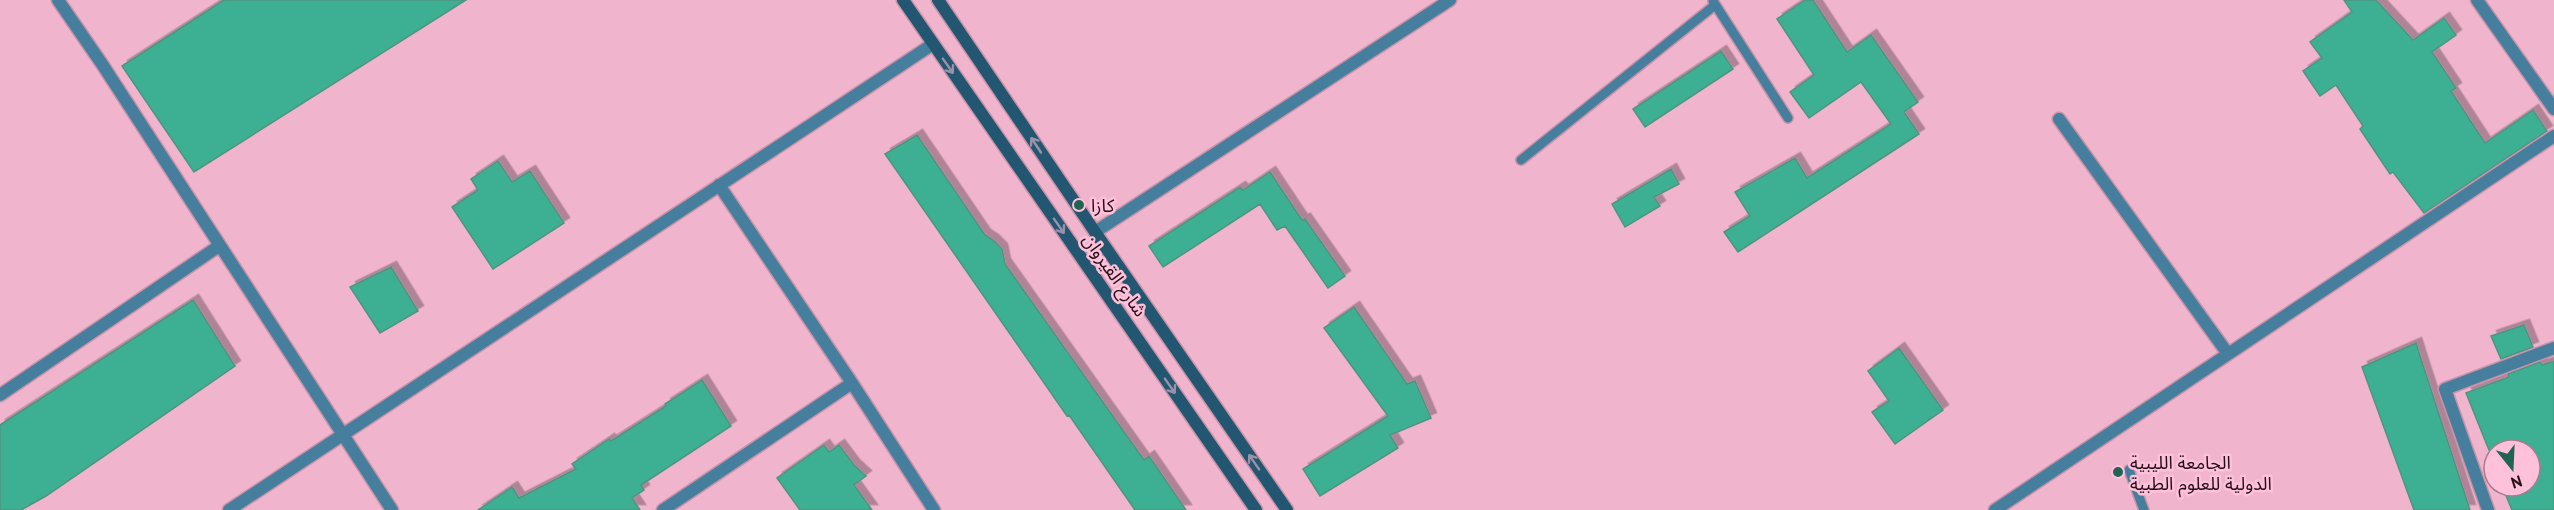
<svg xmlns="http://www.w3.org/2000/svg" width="2554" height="510" viewBox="0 0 2554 510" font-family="'PT Sans','Noto Sans Arabic',sans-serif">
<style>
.building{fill:#3db094;stroke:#509380;stroke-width:1.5;filter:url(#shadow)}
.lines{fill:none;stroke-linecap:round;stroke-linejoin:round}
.lane-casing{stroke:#c793a8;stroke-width:12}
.street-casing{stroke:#c793a8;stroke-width:15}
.secondary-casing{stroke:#c793a8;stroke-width:15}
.lane{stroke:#457f9d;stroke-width:9}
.street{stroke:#457f9d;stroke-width:12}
.secondary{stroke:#235771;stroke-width:12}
.oneway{stroke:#9b91aa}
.poi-dot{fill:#226454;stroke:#fec1d9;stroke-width:2}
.labels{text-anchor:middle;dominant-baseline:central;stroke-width:5;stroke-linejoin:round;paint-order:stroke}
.poi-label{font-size:18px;fill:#240f18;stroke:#fec1d9;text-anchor:start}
.street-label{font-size:18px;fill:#240f18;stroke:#fec1d9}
</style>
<defs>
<filter id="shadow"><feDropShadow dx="5.5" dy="-5.5" stdDeviation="0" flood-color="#0004"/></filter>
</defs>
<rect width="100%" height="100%" fill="#f0b4cc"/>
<path class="building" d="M224,0H466L194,172L122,66Z
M1805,0H1813L1847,52L1871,35L1918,102L1904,112L1919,134L1738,252L1724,232L1750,216L1735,192L1795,158L1807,178L1891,124L1861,82L1809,118L1790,92L1814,75L1777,19Z
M2344,0H2376L2413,40L2444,18L2456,35L2432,52L2456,88L2451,91L2485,143L2533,110L2547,131L2424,213L2393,172L2390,174L2360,129L2363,126L2336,85L2320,96L2303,71L2322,58L2310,42L2352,12Z
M1721,51L1733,69L1645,127L1633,109Z
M917,135L985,235L993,240L1002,249L1005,264L1144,460L1149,456L1186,510H1135L1069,415L1067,416L885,154Z
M498,161L512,182L530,171L564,223L493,269L452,207L478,190L471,179Z
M1671,169L1679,184L1654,197L1660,206L1625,227L1612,204Z
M1270,172L1302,220L1305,219L1345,276L1328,288L1285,226L1277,230L1260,204L1163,267L1149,246L1240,187L1243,190Z
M391,267L418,311L380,333L350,287Z
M193,300L235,366L46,496L21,510H0V425Z
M1354,307L1407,384L1415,381L1431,418L1390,435L1398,448L1320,496L1303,469L1388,416L1324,328Z
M2524,325L2533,347L2501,359L2491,336Z
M2416,343L2422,362L2470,510H2414L2362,367Z
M1899,348L1943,410L1895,444L1872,412L1889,401L1868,371Z
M2554,361V510H2512L2502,486H2530V450H2489L2466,393L2509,377L2508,374L2540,362L2542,365Z
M702,380L731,426L641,485L644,490L632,498L640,510H478L512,487L519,498L576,469L572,464L609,439L611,441L666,406L665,404Z
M824,445L829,452L839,445L854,465L866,476L854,485L872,510H800L777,478Z"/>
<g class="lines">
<defs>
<path id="lane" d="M1713,1L1788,118
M1521,160L1715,5
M2129,470L2144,510"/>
<path id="street" d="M58,0L102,64L392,510
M2477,0L2554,109
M2059,119L2228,354
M719,185L852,383L934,510
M1095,232L1450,0
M0,395L219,246
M229,510L933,44
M663,510L852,383
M1995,510L2554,136
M2488,510L2445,389L2554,348"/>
<path id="secondary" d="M903,0L1256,510
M938,0L1095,232L1287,510"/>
</defs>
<use href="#lane" class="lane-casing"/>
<use href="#street" class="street-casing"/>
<use href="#secondary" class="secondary-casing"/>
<use href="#lane" class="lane"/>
<use href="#street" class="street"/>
<use href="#secondary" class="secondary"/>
</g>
<defs><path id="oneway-shaft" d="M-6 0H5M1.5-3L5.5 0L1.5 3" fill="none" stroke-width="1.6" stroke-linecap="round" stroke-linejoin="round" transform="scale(1.5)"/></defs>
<g class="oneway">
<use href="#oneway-shaft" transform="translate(948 66) rotate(55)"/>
<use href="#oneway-shaft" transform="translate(1036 145) rotate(-124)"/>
<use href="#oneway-shaft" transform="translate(1059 226) rotate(55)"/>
<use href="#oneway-shaft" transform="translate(1170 386) rotate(55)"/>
<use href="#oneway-shaft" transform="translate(1254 462) rotate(-125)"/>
</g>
<g class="poi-dot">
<circle cx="1079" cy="205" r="6"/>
<circle cx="2118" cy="472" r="6"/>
</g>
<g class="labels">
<g class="poi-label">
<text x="1091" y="205">كازا</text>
<text x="2130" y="462">الجامعة الليبية<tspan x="2130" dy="21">الدولية للعلوم الطبية</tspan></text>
</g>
<g class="street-label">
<text transform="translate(1115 275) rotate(55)">شارع القيروان</text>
</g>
</g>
<g transform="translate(2512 468) rotate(162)"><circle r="28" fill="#fec1d9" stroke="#a77a8c" stroke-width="1.5"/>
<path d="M0-4.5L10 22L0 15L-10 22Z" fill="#226454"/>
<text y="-9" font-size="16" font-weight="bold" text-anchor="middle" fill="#240f18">N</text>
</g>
</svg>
